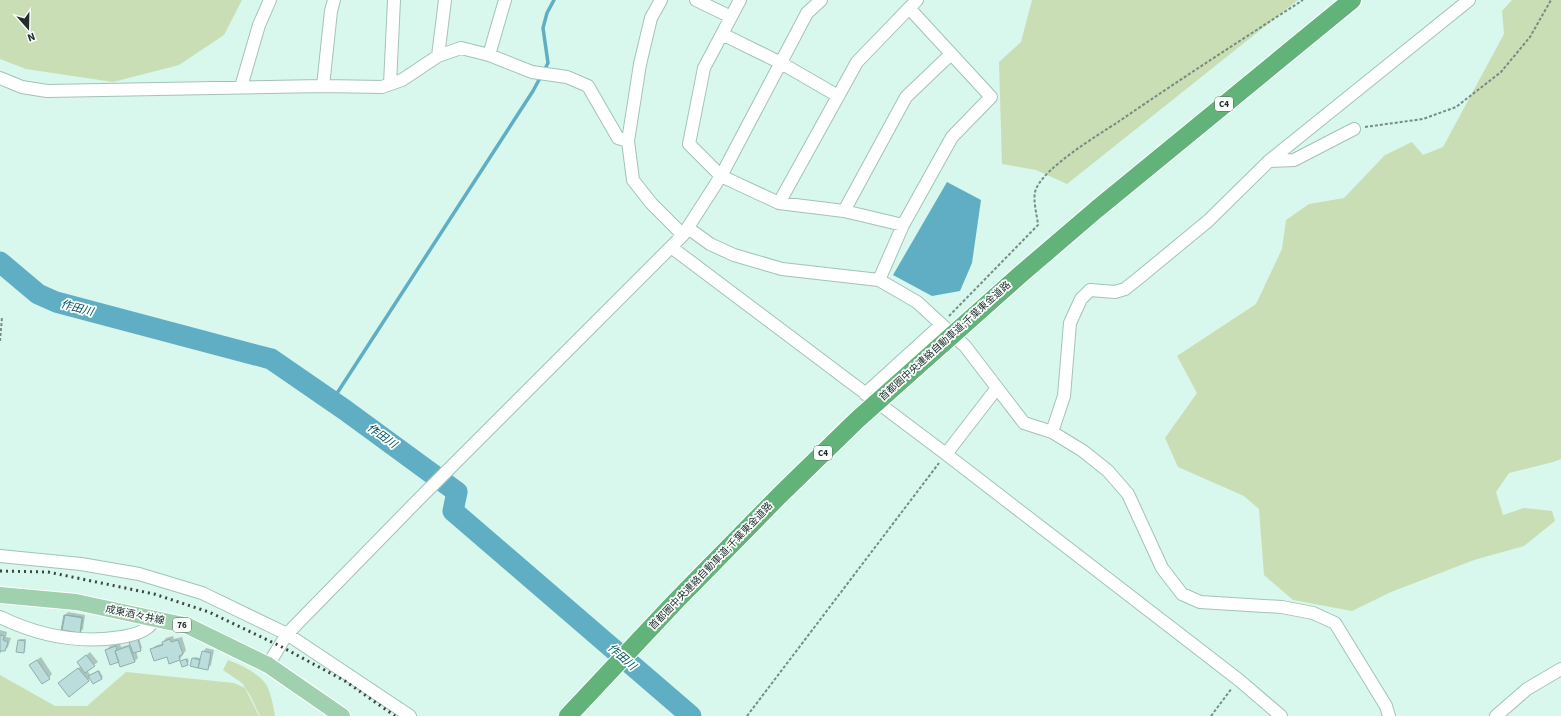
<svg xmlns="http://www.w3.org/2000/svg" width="1561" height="716" viewBox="0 0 1561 716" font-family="'Source Sans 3','Noto Sans JP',sans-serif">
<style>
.green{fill:#c9deb5}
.water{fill:#5faec4}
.shadow{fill:#0003}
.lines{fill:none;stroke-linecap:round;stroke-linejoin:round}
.stream{stroke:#5faec4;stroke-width:3.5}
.river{stroke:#5faec4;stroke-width:21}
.building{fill:#bbdddc;stroke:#8fafaf}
.minor-casing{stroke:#a4c2b8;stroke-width:14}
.major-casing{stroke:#fff;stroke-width:18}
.highway-casing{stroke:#fff;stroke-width:20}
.path{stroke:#778b85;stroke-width:2;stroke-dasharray:3 2;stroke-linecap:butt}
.minor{stroke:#fff;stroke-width:12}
.major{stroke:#a0d1af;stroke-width:16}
.highway{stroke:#61b379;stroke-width:18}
.rail{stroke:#394743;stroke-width:3;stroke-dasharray:2 4;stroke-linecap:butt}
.highway-bridge-casing{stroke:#fff;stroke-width:20;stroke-linecap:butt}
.highway-bridge{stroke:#61b379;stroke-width:18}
.labels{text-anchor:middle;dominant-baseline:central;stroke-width:3.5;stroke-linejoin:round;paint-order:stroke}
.shield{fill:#f8fefc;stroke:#646d6a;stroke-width:1}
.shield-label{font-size:9px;font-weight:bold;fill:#242f2c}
.street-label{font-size:10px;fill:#242f2c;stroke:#f8fefc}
.water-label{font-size:11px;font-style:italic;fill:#034d5c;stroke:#f8fefc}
</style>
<rect width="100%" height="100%" fill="#d8f7ed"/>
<path class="green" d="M0,0H242L224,35L179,65L113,82L26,69L0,59Z
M1032,0H1298L1067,184L1036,170L1002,164L999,62L1021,42Z
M1512,0H1561V459L1553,462L1509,473L1496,492L1503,515L1524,508L1552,511L1555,521L1524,546L1474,560L1391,592L1352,611L1293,600L1264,575L1259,509L1244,496L1178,467L1165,438L1197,393L1177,356L1256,304L1282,249L1286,220L1309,204L1344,198L1385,155L1412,142L1423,155L1443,147L1504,34L1502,11Z
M228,660C239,664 258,673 265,683C270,688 274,709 275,716H260L250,695L242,683L223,670Z
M126,672L234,683L245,688L259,716H0V675L55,706H87Z"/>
<path class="water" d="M947,182L981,200L972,263L960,291L932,296L893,275Z"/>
<path class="shadow" d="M68,612L85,615L83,629L80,633L65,615Z
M0,630L7,632L6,637L11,638L8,647L5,650H2L0,654Z
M173,636L174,639L182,637L186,650L180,659L152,649L155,646L163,643V642L166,638Z
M139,638L142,648L136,651L138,658L134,662L119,661L106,650L110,646L120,643L121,647L131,644L130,642L132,640Z
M20,639H26L25,651L23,652L19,640Z
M206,648L214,650L211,665L207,669L193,658L195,657L201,658L203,652Z
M90,652L98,662L87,670L90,675L99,670L103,677L94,683L91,678L88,680H63L81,666L82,659Z
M41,657L52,674L49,678L34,662Z
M188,658L189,662L182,666L181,661Z"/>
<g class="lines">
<path class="stream" d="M332,401L533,91L548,63L543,28L547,13L554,0"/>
<path class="river" d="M0,262L38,294L56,302L271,359L345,410L457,492L453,511L691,716"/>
</g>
<path class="building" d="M64,615L82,617L80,634L61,631Z
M65,615L83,618L80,633L62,630Z
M0,635L4,636L3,640L8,642L5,651H0Z
M138,639L141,651L133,653L129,642Z
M170,639L171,642L178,640L183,654L179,656L180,660L169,664L167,657L154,661L150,649L163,645L162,642Z
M18,640L25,641L24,653L16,652Z
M116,646L117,650L115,651L119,662L110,665L105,650Z
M129,646L135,662L120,667L115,651Z
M202,651L211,653L208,670L198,668Z
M86,655L95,666L85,673L77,662Z
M192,658L200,660L198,668L190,666Z
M186,659L188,665L182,667L180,661Z
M37,660L50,679L42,684L29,665Z
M78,668L89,681L69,697L58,683Z
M98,671L102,679L93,684L88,676Z"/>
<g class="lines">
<defs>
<path id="minor" d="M661,0L651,18L640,64L628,141L633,180L651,203L683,235
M696,0L731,17
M740,0L704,68L689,144L721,176L779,203L844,211L903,225
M722,34L781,63L838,96
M489,55L505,0
M438,56L445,0
M0,78L22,87L47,91L323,86L382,87L402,80L438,56L461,48L489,55L532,72L567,77L588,86L618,138L628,141
M390,84L394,0
M323,86L331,11L334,0
M241,87L259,25L270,0
M1269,161L1294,160L1354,129
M779,203L857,62L917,0
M844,211L906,97L951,54
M688,228L710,244L734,255L782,269L879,280L917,302L965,346L1024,423L1052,432L1083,451L1108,471L1128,494L1162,568L1182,594L1200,602L1282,607L1313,613L1335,623L1386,706L1389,716
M671,247L946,454L1239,680L1281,716
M879,280L903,225L952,137L991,97L909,8
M865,394L941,325
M1052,432L1064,396L1070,323L1081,299L1090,290L1115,292L1125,289L1140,277L1208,221L1269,161L1469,0
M946,454L997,388
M0,556L81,564L139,574L202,593L287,634L410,716
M0,617C39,636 79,644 122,637C130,635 140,634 147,628C150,626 153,622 155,619
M268,665L287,634L414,504L683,235L721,176L807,13L821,0
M1496,716L1527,689L1561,669"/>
<path id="major" d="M0,595L76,602L188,626L268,665L342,716"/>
<path id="highway" d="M1097,209L1352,0"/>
</defs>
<use href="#minor" class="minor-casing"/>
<use href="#major" class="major-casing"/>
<use href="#highway" class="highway-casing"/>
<path class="path" d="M1365,127L1423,119L1456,107L1501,72L1530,37L1551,0
M949,316L1038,225C1037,214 1032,199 1036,189C1045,167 1098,135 1118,122C1179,80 1241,40 1303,0
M0,341L2,317
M747,716L939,463
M1211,716L1232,688"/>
<use href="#minor" class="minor"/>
<use href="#major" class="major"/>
<use href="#highway" class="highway"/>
<path class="rail" d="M0,571L48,572L106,584L154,594L209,612L280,646L345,681L395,716"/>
<defs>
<path id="highway-bridge" d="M568,716L676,601L779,496L857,420L1021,274L1097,209"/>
</defs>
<use href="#highway-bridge" class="highway-bridge-casing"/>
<use href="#highway-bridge" class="highway-bridge"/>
</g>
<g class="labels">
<g class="shield">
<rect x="1215" y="97" width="18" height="14" rx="3"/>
<rect x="814" y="446" width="18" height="14" rx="3"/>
<rect x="173" y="618" width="18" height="14" rx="3"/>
</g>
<g class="shield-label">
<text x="1224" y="104">C4</text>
<text x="823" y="453">C4</text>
<text x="182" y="625">76</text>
</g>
<g class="street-label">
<text transform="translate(945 341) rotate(-42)">首都圏中央連絡自動車道;千葉東金道路</text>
<text transform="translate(711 566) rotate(-46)">首都圏中央連絡自動車道;千葉東金道路</text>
<text transform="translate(135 615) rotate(12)">成東酒々井線</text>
</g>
<g class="water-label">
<text transform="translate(77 308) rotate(15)">作田川</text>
<text transform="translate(382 436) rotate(36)">作田川</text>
<text transform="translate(622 657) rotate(41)">作田川</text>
</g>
</g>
<g transform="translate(28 28) rotate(160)" stroke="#f8fefc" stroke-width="3" paint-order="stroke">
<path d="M0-3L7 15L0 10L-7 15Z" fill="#242f2c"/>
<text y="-6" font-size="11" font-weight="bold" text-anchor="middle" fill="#242f2c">N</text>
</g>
</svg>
